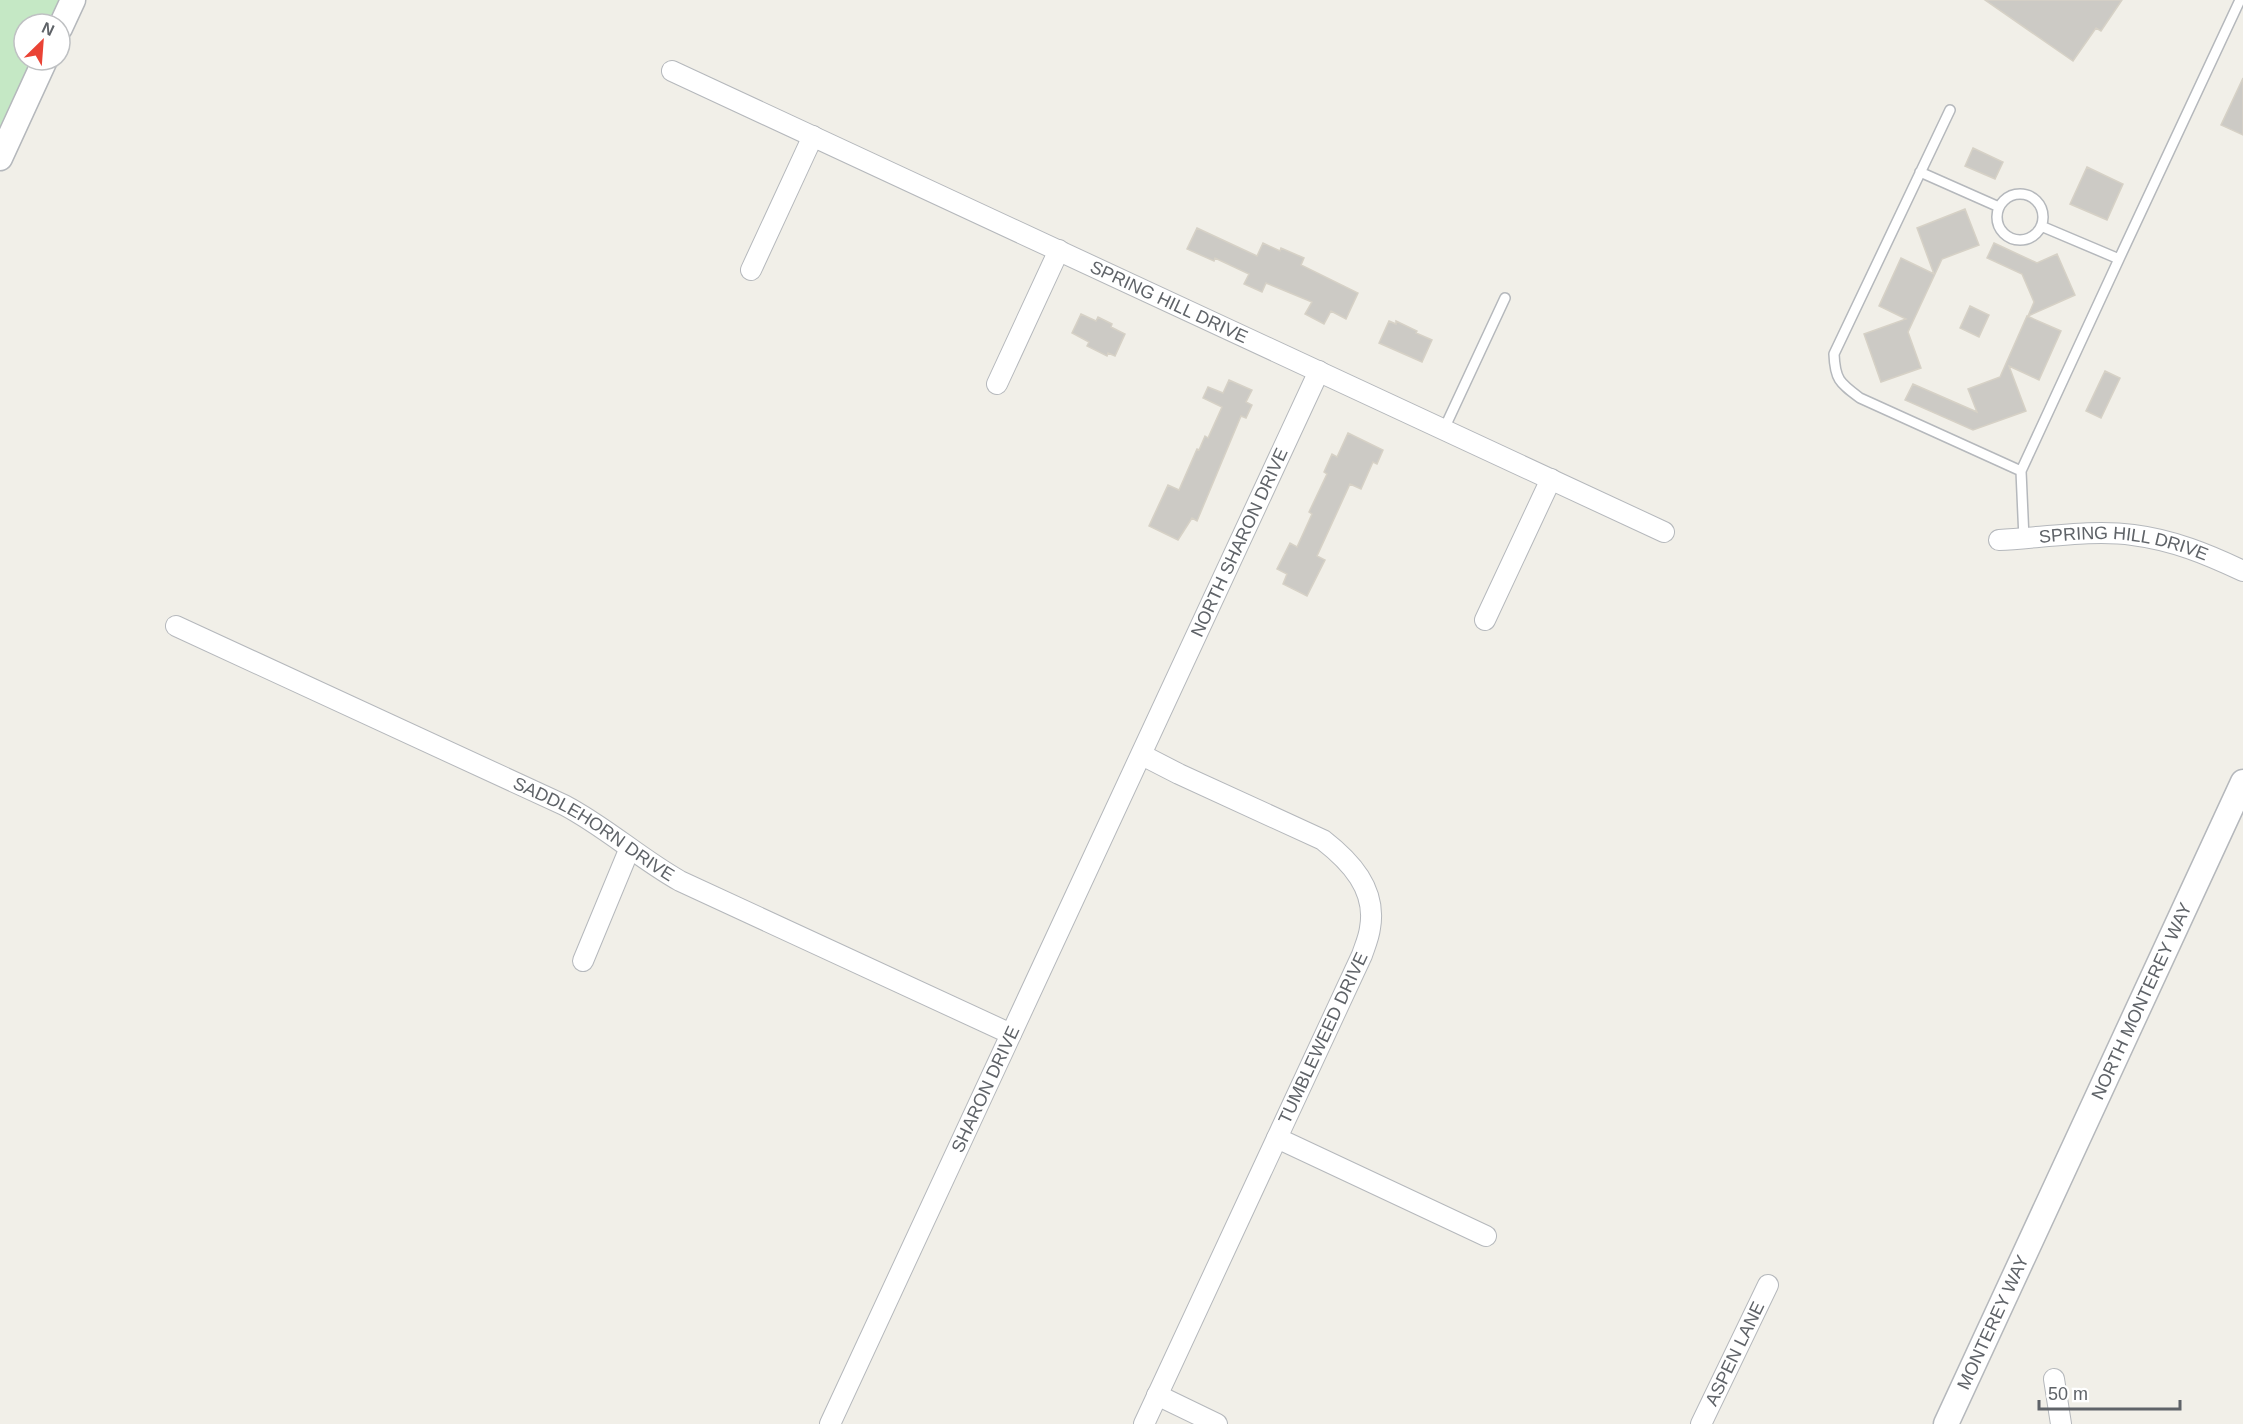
<svg xmlns="http://www.w3.org/2000/svg" width="2243" height="1424" viewBox="0 0 2243 1424" font-family="Arial,sans-serif">
<style>
.green{fill:#c5e8c5}
.building{fill:#cccac5;stroke:#d6d1c6;stroke-width:1.5}
.lines{fill:none;stroke-linecap:round;stroke-linejoin:round}
.service-casing{stroke:#b5b8bc;stroke-width:12}
.minor-casing{stroke:#b5b8bc;stroke-width:22}
.tertiary-casing{stroke:#b5b8bc;stroke-width:27}
.service{stroke:#fff;stroke-width:9}
.minor{stroke:#fff;stroke-width:20}
.tertiary{stroke:#fff;stroke-width:24}
.labels{text-anchor:middle;dominant-baseline:central;stroke-width:5;stroke-linejoin:round;paint-order:stroke}
.street-label{font-size:18px;fill:#5f6368;stroke:#fff}
</style>
<rect width="100%" height="100%" fill="#f1efe8"/>
<path class="green" d="M0,0H73L60,24H24V60H45L0,158Z"/>
<path class="building" d="M1985,0H2122L2101,31L2096,28L2073,61Z
M2243,78V135L2221,125Z
M1973,148L2003,162L1995,179L1965,166Z
M2087,167L2123,184L2107,220L2070,204Z
M1965,209L1979,245L1942,259L1908,332L1921,368L1881,382L1864,334L1906,319L1879,306L1901,258L1934,274L1917,228Z
M1197,228L1257,256L1263,243L1280,251L1281,248L1304,258L1301,265L1358,293L1346,319L1331,311L1324,324L1305,314L1312,302L1266,283L1262,292L1244,284L1249,274L1215,258L1214,261L1187,249Z
M1994,243L2037,263L2057,254L2075,295L2028,316L2034,302L2022,274L1987,258Z
M1970,306L1989,315L1979,337L1960,328Z
M1081,314L1096,321L1098,317L1112,324L1111,327L1125,334L1115,356L1108,353L1107,356L1087,346L1089,342L1072,333Z
M2027,316L2061,331L2039,380L2009,366L2026,411L1973,430L1905,400L1913,384L1977,412L1968,389L2000,377Z
M1389,321L1396,324V321L1417,331L1416,333L1432,340L1422,362L1379,343Z
M2105,371L2120,378L2101,418L2086,411Z
M1229,380L1252,390L1246,402L1252,405L1246,418L1241,416L1197,521L1192,518L1178,540L1149,526L1168,485L1179,490L1197,449L1199,450L1205,436L1208,438L1222,407L1203,398L1208,387L1223,393Z
M1348,433L1383,450L1377,464L1373,462L1361,489L1350,484L1317,556L1325,560L1307,596L1283,584L1287,574L1277,569L1290,543L1297,547L1312,514L1309,512L1327,474L1324,472L1332,454L1337,457Z"/>
<g class="lines">
<defs>
<path id="service" d="M1950,110L1834,354C1835,380 1840,383 1860,398L2021,471L2024,539
M1920,172L1999,207
M1997 217a23 23 0 1 1 46 0a23 23 0 1 1-46 0Z
M2041,226L2119,259L2240,0
M1444,429L1505,298
M2021,471L2119,259"/>
<g id="minor">
<path id="s1" d="M672,71L1664,532"/>
<path d="M751,270L813,136"/>
<path d="M997,384L1059,250"/>
<path id="s2" d="M1999,540C2042,538 2092,529 2133,535C2173,540 2207,554 2243,571"/>
<path d="M1485,620L1551,479"/>
<path id="s3" d="M176,626L564,805C606,827 639,858 680,881L1011,1034"/>
<path d="M1142,755L1179,774L1323,840C1350,861 1377,889 1370,928C1369,937 1365,946 1362,955L1144,1424"/>
<path d="M583,961L629,850"/>
<path d="M1277,1138L1486,1236"/>
<path d="M2054,1379L2061,1424"/>
<path d="M1157,1395L1217,1424"/>
<path id="s4" d="M830,1424L1319,371"/>
<path id="s5" d="M1701,1424L1768,1285"/>
</g>
<g id="tertiary">
<path d="M60,28L73,0"/>
<path d="M0,158L45,60"/>
<path id="s6" d="M1946,1424L2243,782"/>
</g>
</defs>
<use href="#service" class="service-casing"/>
<use href="#minor" class="minor-casing"/>
<use href="#tertiary" class="tertiary-casing"/>
<use href="#service" class="service"/>
<use href="#minor" class="minor"/>
<use href="#tertiary" class="tertiary"/>
</g>
<g class="labels">
<g class="street-label">
<text stroke="none"><textPath href="#s1" startOffset="548">SPRING HILL DRIVE</textPath></text>
<text stroke="none"><textPath href="#s4" startOffset="972">NORTH SHARON DRIVE</textPath></text>
<text stroke="none"><textPath href="#s2" startOffset="126">SPRING HILL DRIVE</textPath></text>
<text stroke="none"><textPath href="#s3" startOffset="465">SADDLEHORN DRIVE</textPath></text>
<text stroke="none"><textPath href="#s6" startOffset="466">NORTH MONTEREY WAY</textPath></text>
<text transform="translate(1323 1038) rotate(-65)">TUMBLEWEED DRIVE</text>
<text stroke="none"><textPath href="#s4" startOffset="369">SHARON DRIVE</textPath></text>
<text stroke="none"><textPath href="#s6" startOffset="112">MONTEREY WAY</textPath></text>
<text stroke="none"><textPath href="#s5" startOffset="78">ASPEN LANE</textPath></text>
</g>
</g>
<g transform="translate(42 42) rotate(25)"><circle r="28" fill="#ffffff" stroke="#bfc1c3" stroke-width="1.5"/>
<path d="M0-4.5L10 22L0 15L-10 22Z" fill="#ea4335"/>
<text y="-9" font-size="16" font-weight="bold" text-anchor="middle" fill="#5f6368">N</text>
</g>
<path d="M2039 1400v9h141v-9" fill="none" stroke="#5f6368" stroke-width="3"/>
<text x="2048" y="1400" font-size="18" fill="#5f6368" stroke="#ffffff" stroke-width="4.5" paint-order="stroke">50 m</text>
</svg>
